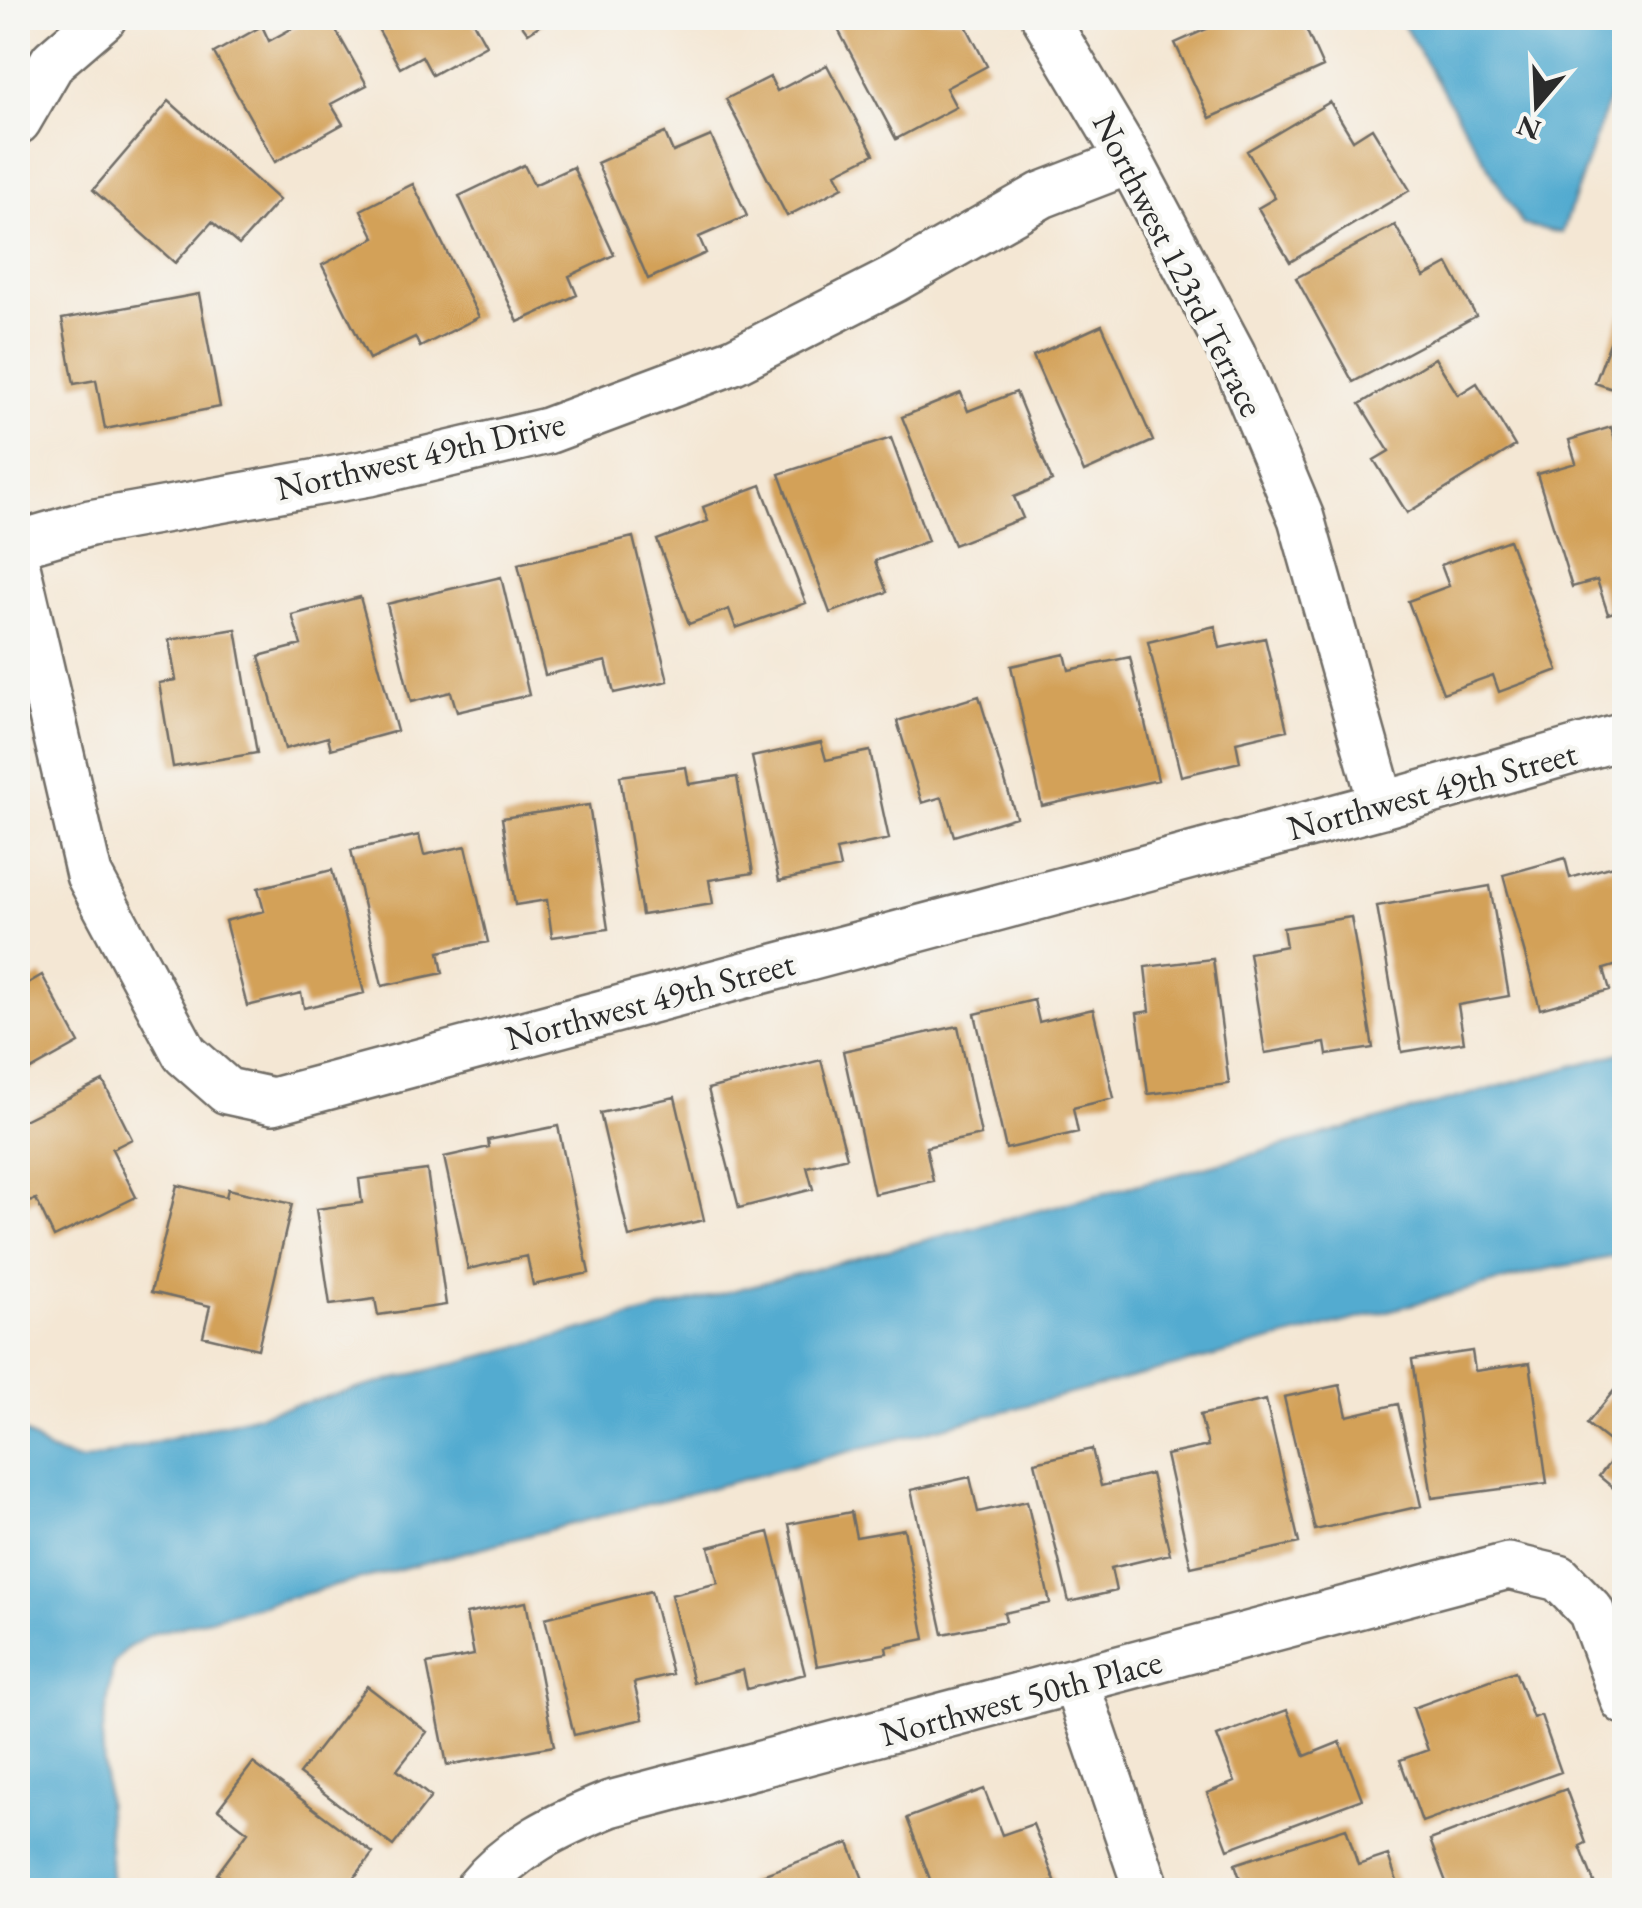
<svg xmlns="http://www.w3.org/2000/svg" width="1642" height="1908" viewBox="0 0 1642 1908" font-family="'EB Garamond',serif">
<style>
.water{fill:#53abd0;stroke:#3f6b7e;stroke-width:2.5}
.building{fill:#d3a159}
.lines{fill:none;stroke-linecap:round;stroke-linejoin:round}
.street-casing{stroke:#716d66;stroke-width:50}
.street{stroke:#fff;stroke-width:45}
.labels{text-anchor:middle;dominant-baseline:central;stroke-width:9;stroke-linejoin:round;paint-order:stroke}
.street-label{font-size:35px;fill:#2b2b2b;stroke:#f6f6f2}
</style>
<rect width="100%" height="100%" fill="#f6f6f2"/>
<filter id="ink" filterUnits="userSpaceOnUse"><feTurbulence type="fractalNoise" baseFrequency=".01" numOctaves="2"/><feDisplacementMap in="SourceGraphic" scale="20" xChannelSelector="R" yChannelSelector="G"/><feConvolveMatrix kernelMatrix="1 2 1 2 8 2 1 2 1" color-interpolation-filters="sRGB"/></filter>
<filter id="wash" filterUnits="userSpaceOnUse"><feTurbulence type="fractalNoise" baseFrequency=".0048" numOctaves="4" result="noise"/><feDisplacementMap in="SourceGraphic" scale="40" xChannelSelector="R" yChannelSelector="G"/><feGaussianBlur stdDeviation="2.25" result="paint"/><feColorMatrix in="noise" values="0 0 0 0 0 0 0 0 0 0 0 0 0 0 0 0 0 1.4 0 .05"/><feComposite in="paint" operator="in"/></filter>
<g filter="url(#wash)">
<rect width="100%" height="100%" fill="#f4e7d4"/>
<path class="water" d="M1399,18H1624V56L1562,233L1523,225Z
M1624,1052V1255L1548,1269L151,1634L126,1649L113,1665L102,1737L112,1890H18V1428L51,1452L82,1461L1243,1157Z"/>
<g id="blocks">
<path class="building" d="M311,18H329L367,85L331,104L343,124L275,162L214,53L262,26L269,41Z
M372,18H471L486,45L432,75L422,56L400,68Z
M517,18H551L528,33Z
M832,18H962L987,66L946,88L956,107L896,139Z
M1231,18H1301L1323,67L1210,118L1175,43Z
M827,65L874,154L836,173L843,187L787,216L726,99L770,77L777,91Z
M169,101L279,200L239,245L212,222L175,263L93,190Z
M1330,102L1353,140L1372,128L1410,190L1290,262L1258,208L1275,198L1247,151Z
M665,133L673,152L711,136L747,216L699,237L706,253L648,279L597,163Z
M524,165L534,185L573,167L614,255L569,276L577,295L518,322L459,196Z
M413,184L479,317L420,347L415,337L369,359L322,265L375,238L361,210Z
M1395,225L1424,277L1448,264L1476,316L1353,382L1296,278Z
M199,294L220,407L105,429L96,380L74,384L62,319Z
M1621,313L1624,315V393L1595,383Z
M1102,325L1153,441L1084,472L1033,356Z
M1435,358L1458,395L1477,383L1515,446L1407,513L1374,460L1389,451L1360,404Z
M1016,392L1052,481L1014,497L1023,518L954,545L902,417L961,393L968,411Z
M1611,427L1624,471V609L1608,614L1597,580L1572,587L1537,474L1576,463L1569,440Z
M891,438L928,541L875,561L887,592L830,613L779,474Z
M761,485L806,603L736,628L729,609L689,624L657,540L708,521L703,507Z
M633,537L668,681L614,693L606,661L545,675L518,564Z
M1509,540L1558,670L1499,692L1493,675L1443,693L1408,601L1449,586L1441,565Z
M501,577L529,695L457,712L451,692L411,702L387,604Z
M360,597L397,731L331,749L328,737L285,749L259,656L301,645L292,615Z
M1215,626L1220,648L1265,638L1287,730L1236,742L1240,762L1181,776L1148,642Z
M236,629L257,753L173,767L159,683L176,680L169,640Z
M1065,654L1069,670L1130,657L1158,780L1042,806L1011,666Z
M979,696L1016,817L954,836L942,797L922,803L897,721Z
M821,742L826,760L870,751L889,839L836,850L840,868L779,881L752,757Z
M686,767L689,784L737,777L753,873L709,880L713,904L642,915L620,776Z
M589,805L608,929L552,937L547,900L515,905L502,818Z
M419,835L424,855L466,846L488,942L439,952L443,973L382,986L351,850Z
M1565,858L1570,878L1620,864L1624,881V963L1604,969L1610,990L1540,1009L1503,875Z
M332,870L364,993L304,1008L301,993L247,1006L225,921L264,911L258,888Z
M1490,886L1509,996L1458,1005L1464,1042L1402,1052L1377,906Z
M1351,917L1373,1048L1327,1055L1325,1043L1265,1053L1249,953L1286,946L1283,928Z
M1213,959L1229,1084L1148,1094L1137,1013L1150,1011L1145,967Z
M42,975L79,1043L18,1077V989Z
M1034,1000L1039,1022L1093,1009L1114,1098L1073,1108L1078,1132L1006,1149L975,1014Z
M958,1026L981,1135L926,1147L933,1181L874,1194L843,1051Z
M821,1060L847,1157L807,1167L813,1189L739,1208L708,1089Z
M103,1081L132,1139L112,1149L136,1197L54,1237L36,1199L18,1208V1123Z
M675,1097L704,1220L629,1237L600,1113Z
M558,1126L589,1273L533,1285L527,1256L468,1269L444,1157L489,1147L488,1140Z
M427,1170L446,1305L378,1315L375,1299L330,1305L316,1209L362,1203L359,1179Z
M177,1185L226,1197L228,1189L292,1204L258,1349L203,1336L210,1306L151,1292Z
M1472,1351L1475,1371L1530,1363L1547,1483L1432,1498L1412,1360Z
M1624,1378V1497L1599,1476L1620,1450L1587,1424Z
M1340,1385L1347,1416L1398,1404L1421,1506L1315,1530L1284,1397Z
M1266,1400L1299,1543L1191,1567L1166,1455L1208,1446L1200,1415Z
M1092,1449L1101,1486L1151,1474L1170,1554L1111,1568L1116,1591L1069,1602L1035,1462Z
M970,1477L978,1512L1027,1501L1050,1603L1004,1613L1006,1621L943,1634L911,1490Z
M851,1512L856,1537L904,1529L925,1639L886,1647L887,1653L817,1666L789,1524Z
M769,1532L805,1674L747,1689L743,1670L693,1683L671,1595L718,1583L709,1547Z
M651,1591L672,1674L634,1683L643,1719L574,1735L545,1618Z
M526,1602L554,1746L447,1765L427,1664L474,1655L466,1614Z
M1515,1671L1533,1718L1541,1715L1561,1772L1422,1822L1400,1760L1428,1750L1413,1708Z
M367,1686L427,1732L397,1770L431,1797L393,1846L299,1774Z
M1287,1710L1305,1756L1340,1742L1362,1799L1228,1849L1207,1793L1235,1782L1217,1736Z
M253,1763L373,1853L345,1890H239L217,1874L248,1832L218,1809Z
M984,1789L1002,1835L1033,1824L1055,1881L1030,1890H934L907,1818Z
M1566,1789L1586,1843L1580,1846L1597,1890H1449L1430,1840Z
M1346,1828L1358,1865L1388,1855L1400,1890H1244L1235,1864Z
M849,1843L867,1890H750L746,1881Z"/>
</g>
</g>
<g filter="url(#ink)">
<use href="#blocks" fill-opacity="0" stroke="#716d66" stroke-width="2.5"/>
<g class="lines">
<defs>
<path id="street" d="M1045,18L1130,161L1232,353L1301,518L1382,805
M18,121L53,61L103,18
M18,544L90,523L369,473L547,431L734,361L893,280L1042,195L1130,161
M18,570L89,875L185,1054L227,1091L273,1101L1382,805L1624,736
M1076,1683L1147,1890
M477,1890C513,1846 558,1825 610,1804L1508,1566L1559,1578L1591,1611L1624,1701"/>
</defs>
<use href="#street" class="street-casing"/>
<use href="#street" class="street"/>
</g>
</g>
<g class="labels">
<g class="street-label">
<text transform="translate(1179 264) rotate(63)">Northwest 123rd Terrace</text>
<text transform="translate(420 455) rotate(-13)">Northwest 49th Drive</text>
<text transform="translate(1432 790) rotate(-15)">Northwest 49th Street</text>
<text transform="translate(650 1000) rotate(-15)">Northwest 49th Street</text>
<text transform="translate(1021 1697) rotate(-15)">Northwest 50th Place</text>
</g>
</g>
<rect width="1642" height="1908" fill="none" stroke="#f6f6f2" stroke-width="60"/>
<g transform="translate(1537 105) rotate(199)" stroke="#f6f6f2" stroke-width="8" paint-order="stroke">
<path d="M0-8L18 38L0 25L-18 38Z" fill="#2b2b2b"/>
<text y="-15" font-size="28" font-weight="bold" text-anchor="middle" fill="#2b2b2b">N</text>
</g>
</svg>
